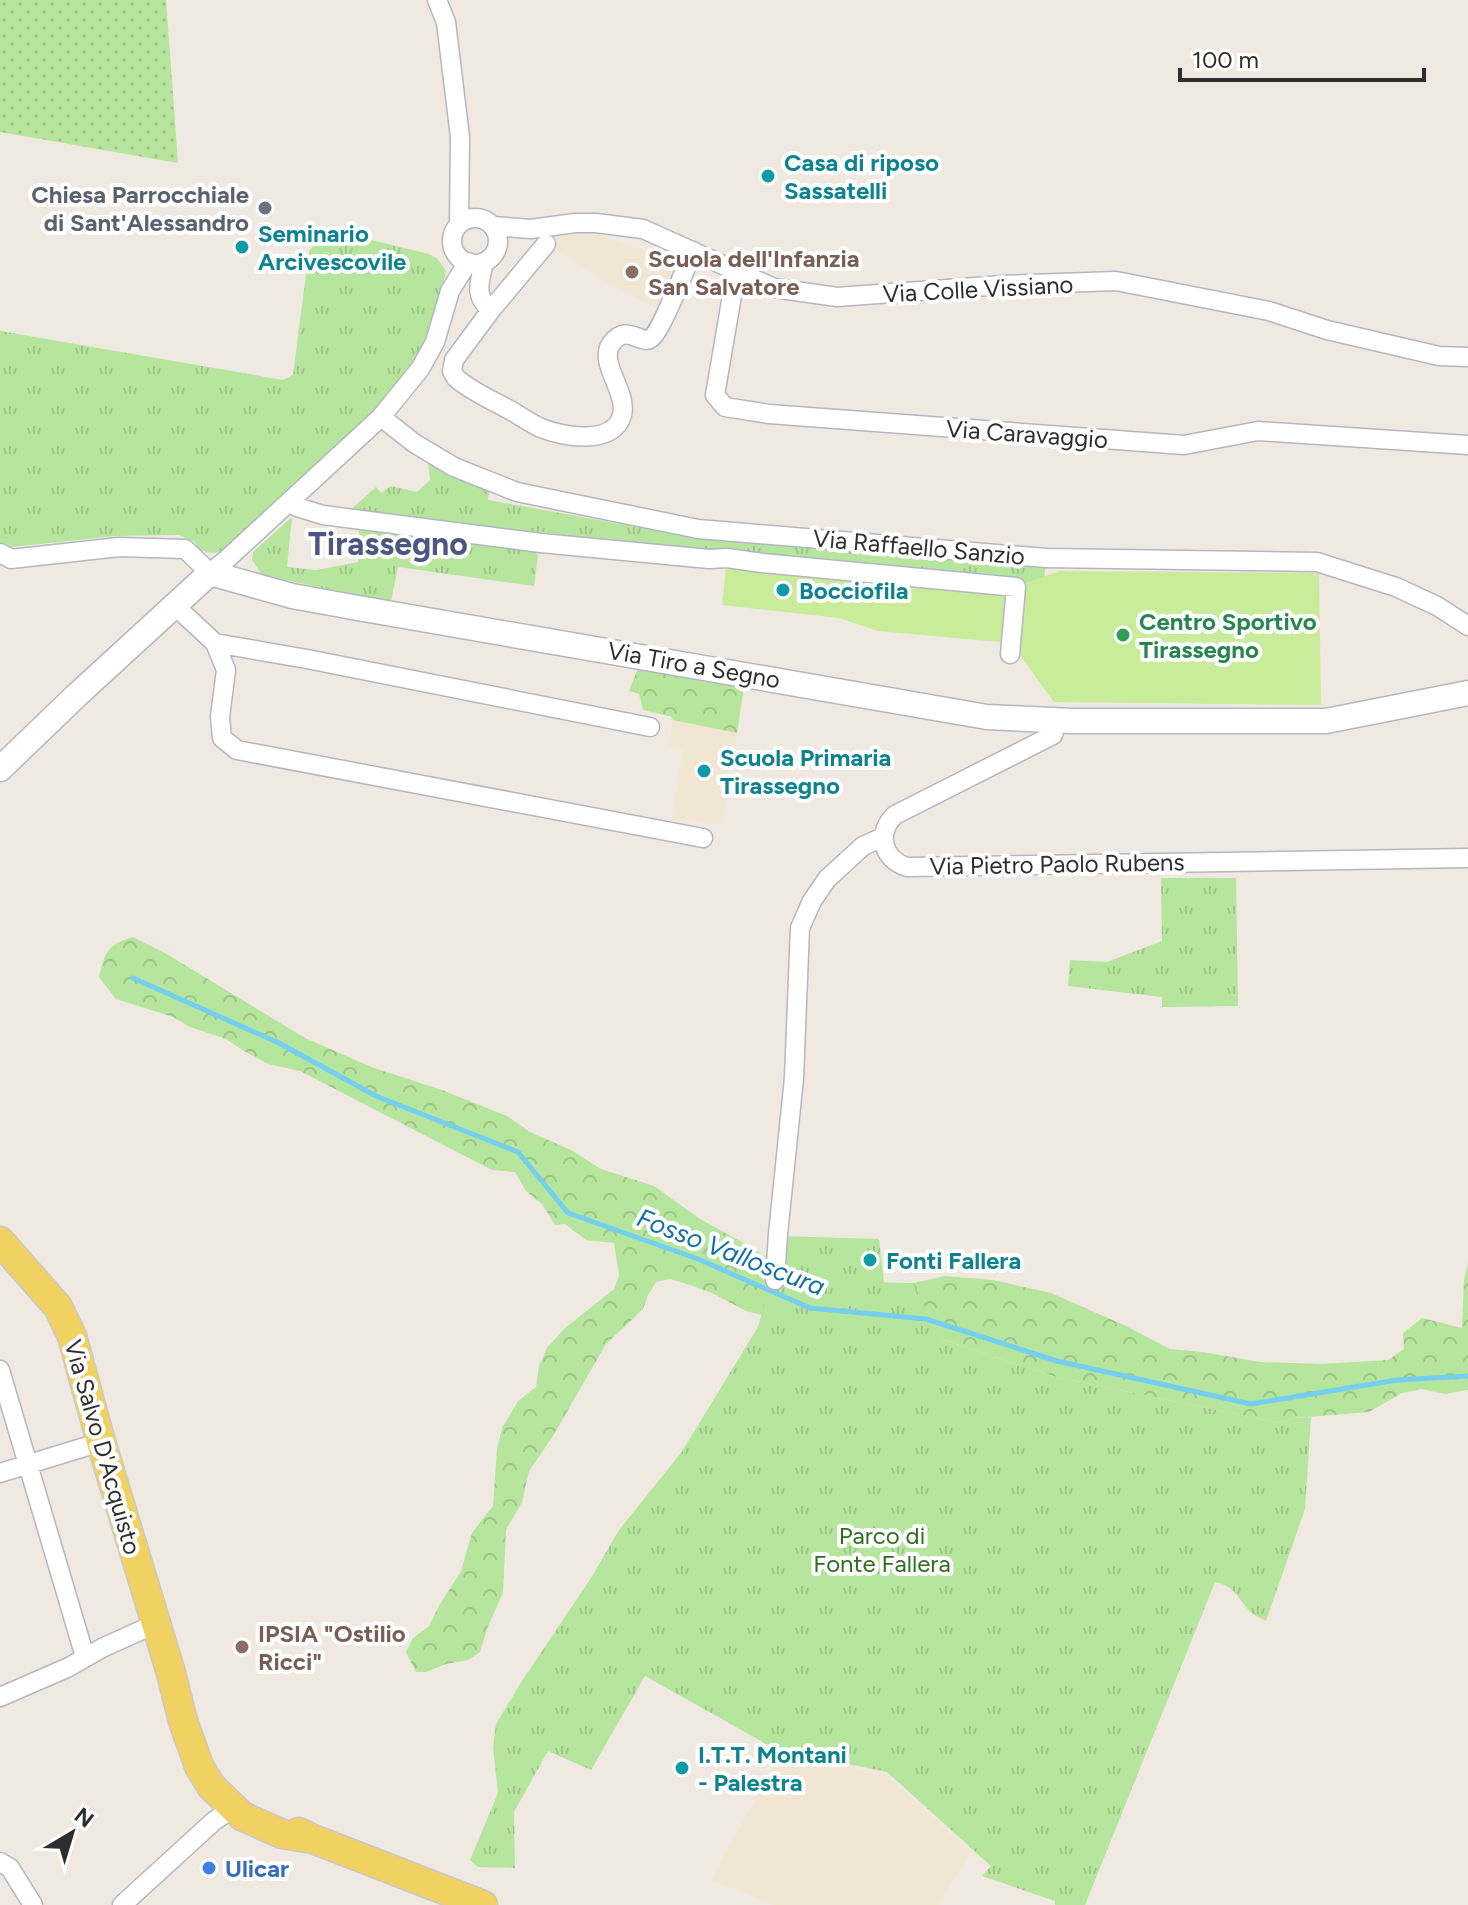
<svg xmlns="http://www.w3.org/2000/svg" width="1468" height="1905" viewBox="0 0 1468 1905" font-family="Figtree,sans-serif">
<style>
.education{fill:#f0e6d1}
.grass{fill:url(#grass-dots)}
.forest{fill:url(#forest-crowns)}
.park{fill:url(#park-tufts)}
.pitch{fill:#c9ec9a}
.lines{fill:none;stroke-linecap:round;stroke-linejoin:round}
.stream{stroke:#75cff0;stroke-width:5}
.street-casing{stroke:#b4b7c1;stroke-width:21}
.secondary-casing{stroke:#b4b7c1;stroke-width:27}
.primary-casing{stroke:#c9c9c9;stroke-width:31}
.street{stroke:#fff;stroke-width:18}
.secondary{stroke:#fff;stroke-width:24}
.primary{stroke:#f2d163;stroke-width:28}
.culture-dot{fill:#0f9aa8;stroke:#fff;stroke-width:3}
.worship-dot{fill:#6b7280;stroke:#fff;stroke-width:3}
.education-dot{fill:#8d6e63;stroke:#fff;stroke-width:3}
.leisure-dot{fill:#2e9e5b;stroke:#fff;stroke-width:3}
.shop-dot{fill:#3f7fe0;stroke:#fff;stroke-width:3}
.labels{text-anchor:middle;dominant-baseline:central;stroke-width:8;stroke-linejoin:round;paint-order:stroke}
.culture-label{font-size:24px;font-weight:bold;fill:#0d838f;stroke:#fff;text-anchor:start}
.worship-label{font-size:24px;font-weight:bold;fill:#5b616d;stroke:#fff;text-anchor:end}
.education-label{font-size:24px;font-weight:bold;fill:#785e54;stroke:#fff;text-anchor:start}
.street-label{font-size:24px;fill:#2e2e2e;stroke:#fff}
.leisure-label{font-size:24px;font-weight:bold;fill:#27864d;stroke:#fff;text-anchor:start}
.park-label{font-size:24px;fill:#2c6e1b;stroke:#fff}
.shop-label{font-size:24px;font-weight:bold;fill:#366cbe;stroke:#fff;text-anchor:start}
.water-label{font-size:26px;font-style:italic;fill:#0d6fa3;stroke:#fff}
.district-label{font-size:32px;font-weight:bold;fill:#4d5680;stroke:#fff}
</style>
<defs>
<pattern id="grass-dots" width="8" height="8" patternUnits="userSpaceOnUse" patternTransform="scale(2)"><rect width="8" height="8" fill="#b6e59e"/><path d="M2 2h.1M6 6h.1" fill="none" stroke="#9dc588" stroke-width="1.8" stroke-linecap="round"/></pattern>
<pattern id="forest-crowns" width="20" height="18" patternUnits="userSpaceOnUse" patternTransform="scale(2)"><rect width="20" height="18" fill="#b6e59e"/><path d="M2 6a3 3 0 1 1 6 0M12 15a3 3 0 1 1 6 0" fill="none" stroke="#9dc588"/></pattern>
<pattern id="park-tufts" width="24" height="20" patternUnits="userSpaceOnUse" patternTransform="scale(2)"><rect width="24" height="20" fill="#b6e59e"/><path d="M3 7l-1-3M5 7V3M7 7l1-3M15 17l-1-3M17 17v-4M19 17l1-3" fill="none" stroke="#9dc588"/></pattern>
</defs>
<rect width="100%" height="100%" fill="#efe9e1"/>
<path class="education" d="M599,235L677,262L659,309L605,281L539,237Z
M673,720L737,733L722,825L672,817L683,750L668,746Z
M780,1754L884,1775L971,1852L938,1905H775L711,1880Z"/>
<path class="grass" d="M0,0H166L178,163L0,132Z"/>
<path class="forest" d="M640,663L745,681L737,733L673,720L672,717L643,710L639,694L629,691Z
M133,937L165,953L305,1038L374,1068L442,1090L507,1116L530,1132L571,1150L601,1169L654,1186L700,1219L751,1247L800,1281L913,1283L945,1276L993,1280L1051,1293L1126,1326L1170,1349L1203,1352L1260,1362L1321,1364L1388,1360L1404,1349L1403,1333L1422,1318L1462,1328L1464,1279L1468,1263V1390L1445,1394L1421,1389L1402,1393L1369,1412L1294,1418L1279,1423L1056,1377L917,1331L778,1319L746,1311L712,1293L690,1285L670,1279L656,1282L648,1295L643,1309L606,1344L553,1436L529,1471L522,1502L506,1530L503,1593L488,1626L480,1652L468,1660L446,1664L426,1672H416L406,1652L413,1638L429,1626L439,1606L461,1571L472,1533L493,1506L497,1449L502,1428L518,1401L536,1387L539,1366L547,1348L565,1328L614,1289L619,1275L614,1243L586,1240L565,1224L555,1225L542,1204L526,1191L515,1172L492,1170L300,1071L268,1064L244,1051L226,1039L190,1027L173,1017L116,999L99,977C105,952 107,945 133,937Z"/>
<path class="park" d="M322,228L429,254L437,258L446,271L430,337L413,365L374,412L223,551C212,554 205,554 196,546L195,542L179,535L115,536L12,547L0,545V331L283,380L293,375L309,252Z
M428,462L489,492L488,500L665,532L698,529L1046,558L1044,584L1016,587L709,559L541,532L439,526L347,513L376,487L381,493L391,486L417,492L430,480Z
M292,517L287,567L316,570L358,562L359,525L536,548L538,556L534,586L398,567L391,601L341,592L262,575L252,560L253,552Z
M1161,878H1236L1238,1006L1162,1007V997L1068,986L1070,960L1107,962L1162,941Z
M780,1236L879,1239L884,1283H913L941,1339L1056,1377L1279,1423L1294,1418L1311,1417L1305,1509L1266,1621C1261,1618 1257,1617 1253,1614C1237,1600 1238,1587 1215,1582L1085,1905H1055V1901L982,1876L991,1866L887,1772L775,1749L645,1676L591,1770L548,1751L514,1812L515,1868L478,1867L470,1860L498,1793L493,1747L496,1724L522,1681L591,1578L619,1530L681,1453L758,1327L771,1280Z"/>
<path class="pitch" d="M727,558L1016,587L1059,571L1319,573L1321,705L1054,702L1011,643L878,631L839,618L722,605Z"/>
<g class="lines">
<path class="stream" d="M133,978L279,1043L376,1096L518,1152L568,1213L698,1259L810,1308L926,1319L1057,1361L1251,1404L1397,1380L1468,1376"/>
<defs>
<path id="street" d="M437,0L446,22L460,137L459,224
M452 241a23 23 0 1 1 46 0a23 23 0 1 1-46 0Z
M493,226L531,229L575,223H596L643,229L774,288L837,297L1003,285L1116,281L1269,311L1327,330L1439,356L1468,357
M484,262C480,283 473,295 491,310L454,360L452,371L456,378C471,391 491,400 508,409C519,415 530,423 541,428C563,437 614,446 622,415C628,392 598,363 611,344C626,323 640,344 650,339C660,335 687,264 693,251
M736,272L715,395L725,407L769,414L1184,445L1258,431L1468,445
M491,310L546,244
M381,417L414,443L454,467L517,492L698,529L1046,558L1317,562L1396,587L1437,606L1468,626
M290,501L297,507L323,515L541,543L709,559L727,558L762,563L1016,587L1010,654
M0,553L11,559L119,547L185,549L210,573L226,560L381,417L420,369L435,342L450,291L468,262
M174,605L215,643L226,670L220,717L222,738L237,750L703,838
M215,643L307,659L650,727
M1057,720L1053,735L895,815C876,833 882,859 907,867L1468,858
M775,1280L778,1234L794,1078L800,928L812,901L827,879L863,846L883,837
M0,1370L85,1657
M0,1473L101,1442
M0,1697L69,1667L102,1648L155,1624
M0,1862L10,1868L33,1905
M122,1905L214,1821L233,1808"/>
<path id="secondary" d="M0,769L77,695L210,573L292,596L358,608L987,717L1072,721H1326L1468,693"/>
<path id="primary" d="M0,1241L58,1307L72,1336L101,1442L171,1673L183,1721L199,1766L211,1786L242,1816L282,1834L313,1839
M299,1832L313,1839L483,1905"/>
</defs>
<use href="#street" class="street-casing"/>
<use href="#secondary" class="secondary-casing"/>
<use href="#primary" class="primary-casing"/>
<use href="#street" class="street"/>
<use href="#secondary" class="secondary"/>
<use href="#primary" class="primary"/>
</g>
<g class="culture-dot">
<circle cx="768" cy="176" r="8"/>
<circle cx="242" cy="247" r="8"/>
<circle cx="783" cy="590" r="8"/>
<circle cx="704" cy="771" r="8"/>
<circle cx="870" cy="1260" r="8"/>
<circle cx="682" cy="1768" r="8"/>
</g>
<circle class="worship-dot" cx="265" cy="208" r="8"/>
<g class="education-dot">
<circle cx="632" cy="272" r="8"/>
<circle cx="242" cy="1647" r="8"/>
</g>
<circle class="leisure-dot" cx="1123" cy="635" r="8"/>
<circle class="shop-dot" cx="209" cy="1868" r="8"/>
<g class="labels">
<g class="culture-label">
<text x="784" y="162">Casa di riposo<tspan x="784" dy="28">Sassatelli</tspan></text>
<text x="258" y="233">Seminario<tspan x="258" dy="28">Arcivescovile</tspan></text>
<text x="799" y="590">Bocciofila</text>
<text x="720" y="757">Scuola Primaria<tspan x="720" dy="28">Tirassegno</tspan></text>
<text x="886" y="1260">Fonti Fallera</text>
<text x="698" y="1754">I.T.T. Montani<tspan x="698" dy="28">- Palestra</tspan></text>
</g>
<g class="worship-label">
<text x="249" y="194">Chiesa Parrocchiale<tspan x="249" dy="28">di Sant'Alessandro</tspan></text>
</g>
<g class="education-label">
<text x="648" y="258">Scuola dell'Infanzia<tspan x="648" dy="28">San Salvatore</tspan></text>
<text x="258" y="1633">IPSIA "Ostilio<tspan x="258" dy="28">Ricci"</tspan></text>
</g>
<g class="street-label">
<text transform="translate(978 289) rotate(-3)">Via Colle Vissiano</text>
<text transform="translate(1027 434) rotate(4)">Via Caravaggio</text>
<text transform="translate(919 547) rotate(5)">Via Raffaello Sanzio</text>
<text transform="translate(694 665) rotate(10)">Via Tiro a Segno</text>
<text transform="translate(1057 864) rotate(-1)">Via Pietro Paolo Rubens</text>
<text transform="translate(103 1447) rotate(74)">Via Salvo D'Acquisto</text>
</g>
<g class="leisure-label">
<text x="1139" y="621">Centro Sportivo<tspan x="1139" dy="28">Tirassegno</tspan></text>
</g>
<g class="park-label">
<text x="882" y="1535">Parco di<tspan x="882" dy="28">Fonte Fallera</tspan></text>
</g>
<g class="shop-label">
<text x="225" y="1868">Ulicar</text>
</g>
<g class="water-label">
<text transform="translate(731 1252) rotate(21)">Fosso Valloscura</text>
</g>
<g class="district-label">
<text x="388" y="544">Tirassegno</text>
</g>
</g>
<g transform="translate(72 1833) rotate(38)" stroke="#ffffff" stroke-width="6" paint-order="stroke">
<path d="M0-6L14 30L0 20L-14 30Z" fill="#2e2e2e"/>
<text y="-12" font-size="22" font-weight="bold" text-anchor="middle" fill="#2e2e2e">N</text>
</g>
<path d="M1180 68v12h244v-12" fill="none" stroke="#2e2e2e" stroke-width="4"/>
<text x="1192" y="68" font-size="24" fill="#2e2e2e" stroke="#ffffff" stroke-width="6" paint-order="stroke">100 m</text>
</svg>
